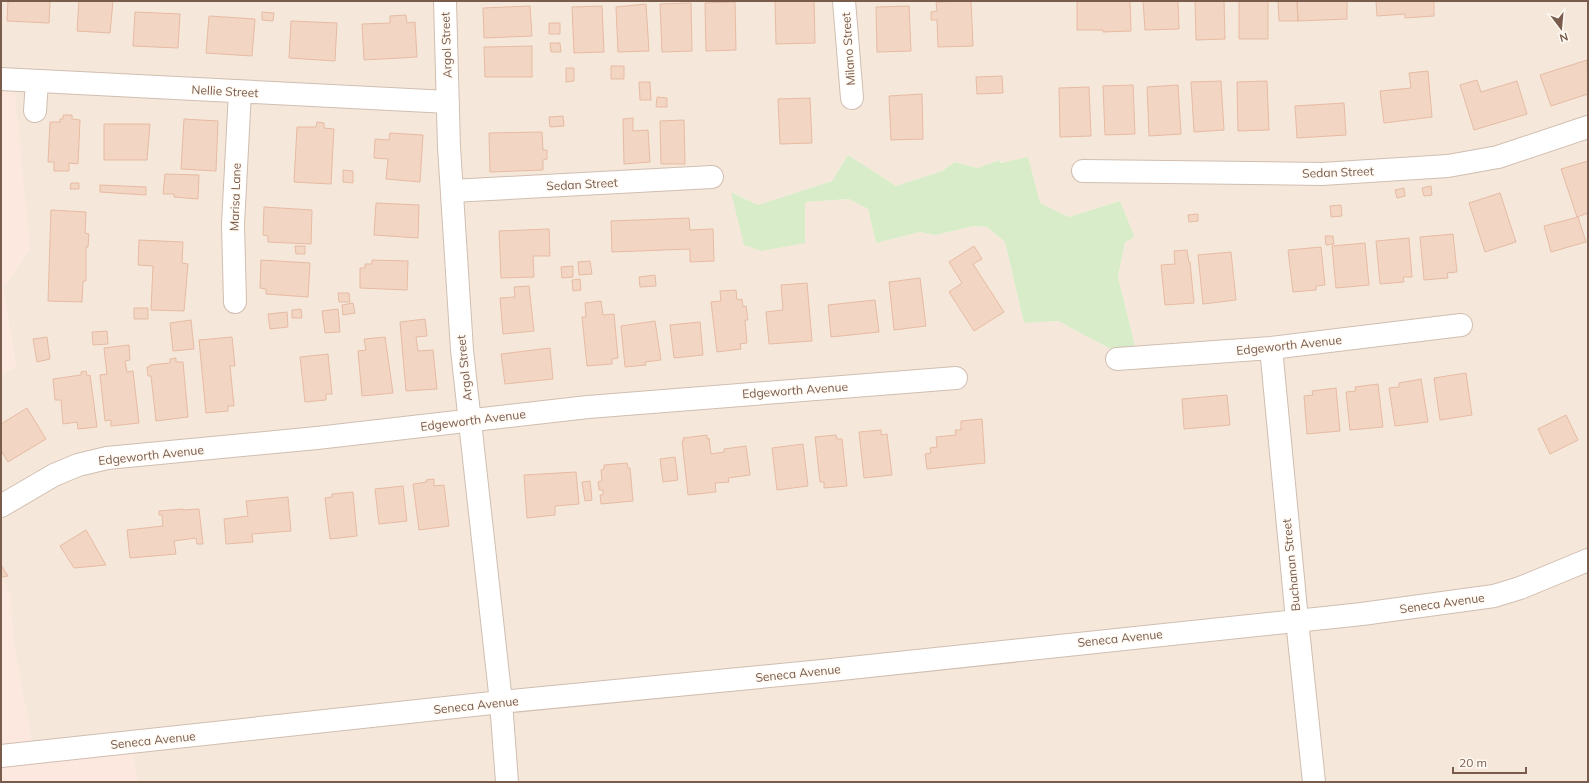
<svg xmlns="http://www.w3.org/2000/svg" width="1589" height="783" viewBox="0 0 1589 783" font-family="Mulish,sans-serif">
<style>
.residential{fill:#f5e8da;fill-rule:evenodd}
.commercial{fill:#fde8e0}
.green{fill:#d8ecc9}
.building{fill:#f3d5c3;stroke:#e6bba3}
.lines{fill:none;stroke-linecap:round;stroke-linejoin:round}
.minor-casing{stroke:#d1beb0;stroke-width:24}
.minor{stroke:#fff;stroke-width:22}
.labels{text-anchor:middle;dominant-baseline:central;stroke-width:3;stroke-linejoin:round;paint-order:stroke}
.street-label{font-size:12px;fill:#7a5c4d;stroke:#fffaf3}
</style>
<rect width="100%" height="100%" fill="#fdf6ec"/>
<path class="residential" d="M1,1H1588V782H137L132,743L33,750L13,640L10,593L1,577V375L16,367L3,288L30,249L1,71ZM848,155L896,186L942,171L955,162L977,168L1000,160L1040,203L1069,217L1120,201L1133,238L1125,242L1118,277L1136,350L1118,353L1058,321L1024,323L1005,242L987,227L974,226L935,235L920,232L876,243L868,209L849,199L805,202V243L732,192L758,205L832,181Z"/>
<path class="commercial" d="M1,71L13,74L30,249L3,288L16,367L1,375Z
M1,577L10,593L13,640L33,750L132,743L137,782H1Z"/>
<path class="green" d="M848,155L896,186L942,171L955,162L977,168L1000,160L1001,163L1028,157L1040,203L1069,217L1120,201L1134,236L1133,238L1125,242L1118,277L1136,350L1118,353L1058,321L1024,323L1005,242L987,227L974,226L935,235L920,232L876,243L868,209L849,199L805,202V243L761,251L744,245L731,192L758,205L832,181Z"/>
<path class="building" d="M8,1H50L49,23L7,21Z
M79,1H113L110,33L77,31Z
M775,1H814L815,43L776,44Z
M971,1L973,46L938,47L937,20H931V12L937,11L936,2Z
M1077,1H1130L1131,31L1103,32V30H1077Z
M1143,1H1178L1179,29L1145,30Z
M1195,1H1224L1225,39L1196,40Z
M1239,1H1268V39H1239Z
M1278,1H1297L1298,21H1279Z
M1297,1H1347V19L1298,21Z
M1376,1H1434V16L1405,18V14L1377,16Z
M735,2L736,50L706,51L705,3Z
M691,3L692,51L662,52L660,4Z
M646,4L649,51L618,52L616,7Z
M530,6L532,36L484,38L483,8Z
M602,6L604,52L574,53L572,7Z
M909,6L911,51L877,52L876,7Z
M135,12L180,14L178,48L133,46Z
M262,12L274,13L273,21L262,20Z
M406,15L407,23L415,22L417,57L364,60L362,24L390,23V16Z
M209,16L255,19L252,56L206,53Z
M291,21L337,23L335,61L289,58Z
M549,23H560V34H549Z
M550,43H560L561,52H551Z
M532,46V77H485L484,47Z
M1587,60L1588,94L1551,106L1540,75Z
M611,66H624V79H611Z
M566,68H574V81L566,82Z
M1428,71L1432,117L1384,123L1380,91L1411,88L1409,73Z
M1002,76L1003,93L977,94L976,77Z
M1477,80L1481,92L1517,81L1527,114L1474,130L1460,85Z
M1221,81L1224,130L1194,132L1191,82Z
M1267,81L1269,130L1238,131L1237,82Z
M639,82H650L651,100H640Z
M1133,85L1135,134L1105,135L1103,86Z
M1178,85L1181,134L1149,136L1147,87Z
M1089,87L1091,136L1060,137L1059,88Z
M922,94L923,139L891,140L889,96Z
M657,97L667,98V107H656Z
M810,98L812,143L780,144L778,99Z
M1344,103L1346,135L1297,138L1295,106Z
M63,115H72V119L80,120L78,164L69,163V171H54V162H48L50,122H60V119H63Z
M563,116L564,126L550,127L549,117Z
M633,118V131L648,130L650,162L624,164L623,119Z
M184,119L218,121L216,171L181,169Z
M684,120L685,164H661L660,121Z
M317,122L324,123V128L334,129L331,184L294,182L297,127H316Z
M104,124H150L147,160H104Z
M542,132L543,150H547V159L543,160V170L490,172L489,133Z
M390,133L423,135L420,182L386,179L388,159L374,158L375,139L389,140Z
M1588,161V213L1577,217L1561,169Z
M343,170L353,171V183L343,182Z
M165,174L199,175L198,199L174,197V194H163Z
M71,183H79V189H70Z
M100,185L146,187V195L100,192Z
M1431,186L1432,195L1424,196L1422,188Z
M1404,188L1405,196L1397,198L1395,190Z
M1500,193L1516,242L1485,252L1469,203Z
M376,203L419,205L418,238L374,235Z
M1341,205L1342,216L1331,217L1330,206Z
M264,207L312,210L311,244L268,242V236L263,235Z
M51,210L86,212L85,233L89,234L88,247H86V281H83L82,302L48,301Z
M1198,214V221L1189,222L1188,215Z
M1578,217L1586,242L1551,252L1544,226Z
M689,218L690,230L713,229L714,261L690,262V249L612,252L611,221Z
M549,229L550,256H533L534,277L501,278L499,231Z
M1453,234L1457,272L1447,273L1448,278L1424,280L1420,237Z
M1325,236H1333L1334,244L1326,245Z
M1409,238L1412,277H1403L1404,282L1380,284L1376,241Z
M139,240L183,242L182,263L188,264L184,311L151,310L153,266L138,265Z
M1365,243L1369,285L1336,288L1332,246Z
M295,246H305V254H296Z
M974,246L982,259L973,264L1004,312L974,331L949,292L962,283L949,262Z
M1321,247L1325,285L1316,286V290L1293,292L1288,250Z
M1187,250L1189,263L1190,262L1194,303L1165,305L1161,265L1175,264L1174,251Z
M1231,252L1236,300L1203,304L1198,255Z
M261,260L310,263L308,297L266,294V289L260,288Z
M372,260L408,261L407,290L360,288V268H365V264H372Z
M590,261L592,274L579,275L578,262Z
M573,266V277L562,278L561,267Z
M655,275L656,286L640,287L639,277Z
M920,278L926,326L894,330L889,282Z
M580,279L581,290L573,291L572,280Z
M807,283L812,341L769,344L766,312L783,310L781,285Z
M529,286L534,331L503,334L500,298L515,297L514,287Z
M736,290L737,300L742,299L743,307L746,306L748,320H745L747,343L740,344L741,349L717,352L711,302L721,301L720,291Z
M338,293H349L350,302H339Z
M875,300L879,332L831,337L828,305Z
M601,301L603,315L614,314L618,358L612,359V364L587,366L582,317H586L585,303Z
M353,303L355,313L343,315L342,305Z
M134,308H148V319H134Z
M301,309L302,318H292V310Z
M338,309L340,332L325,333L322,311Z
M287,312L288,327L270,329L268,314Z
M425,319L427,336L416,337L418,351L433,350L437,389L406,391L400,322Z
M191,320L194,349L173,351L170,323Z
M655,321L661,360L645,362L646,365L625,367L621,326Z
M700,322L703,355L674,358L670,325Z
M107,331L108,344L93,345L92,332Z
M47,337L50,359L37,362L33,339Z
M232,337L235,366H230L234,406H228V411L206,413L199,340Z
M385,337L393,393L362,396L358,351L366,350L364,339Z
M129,345L130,360L125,361L127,372L133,371L139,423L111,426V420L105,421L100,375L107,374L104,348Z
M550,348L553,379L505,384L501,354Z
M328,354L332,394H326V400L305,402L300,357Z
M176,358V362H183L188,417L156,421L151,376H148L147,367H150V365L170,363V359Z
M86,371L87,376L90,375L97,427L78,429L77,422L63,424L61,400H55L53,379L81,375V372Z
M1466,373L1472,415L1440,420L1434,378Z
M1421,379L1428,422L1395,426L1389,388L1399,387V383Z
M1378,384L1383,427L1350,430L1346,392L1356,391L1355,387Z
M1336,388L1340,431L1307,434L1304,396L1313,395L1312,391Z
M1227,395L1230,425L1184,429L1182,399Z
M27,408L46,439L8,462L1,450V424Z
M1566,415L1578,440L1550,454L1538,429Z
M982,419L985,463L927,469L925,454L931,453L930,448L937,447L936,437L956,435L955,430H961V421Z
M881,430V435L887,434L892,475L864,478L859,432Z
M707,435V439L709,438L711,454L724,452V449L746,446L750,475L728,478L729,482L715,483L716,492L688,495L682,441H684L683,438Z
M836,435L837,439H842L847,486L824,488V482H820L815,437Z
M803,444L808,486L777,490L772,448Z
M675,457L678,480L663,482L660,459Z
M627,463L628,468H630L633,501L601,504L600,495H603V490H599L598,482L602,481L601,470L604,469V465Z
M576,472L579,504L555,506V515L527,518L524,475Z
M434,479V486L444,485L449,526L419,530L413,484L427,482L426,480Z
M590,481L592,500L585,501L582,482Z
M403,486L407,521L379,524L375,489Z
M353,492L357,536L330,539L325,498L332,497V494Z
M288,497L291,531L252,534L253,542L226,544L224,519L248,516L246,501Z
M183,509V510L199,509L203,544H197L196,538L174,541L176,554L130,558L127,530L163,526L162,515H159V511Z
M86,530L106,565L74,568L60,546Z
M1,565L8,576L1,577Z"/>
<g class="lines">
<defs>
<path id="minor" d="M445,1L449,147L462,350L501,702L507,782
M844,1L852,98
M1,79L448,102
M35,111L37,81
M1083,171L1322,174L1448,166L1498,157L1588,127
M452,191L712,177
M235,302L233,224L240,92
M1271,348L1297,620L1314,782
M1117,359L1271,348L1461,325
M1,506L54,475L78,465L107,458L317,438L588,407L956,378
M1,756L501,702L822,671L1362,614L1494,596L1520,588L1588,560"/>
</defs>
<use href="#minor" class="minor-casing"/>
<use href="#minor" class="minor"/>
</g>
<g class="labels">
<g class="street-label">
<text transform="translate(446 45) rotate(-92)">Argol Street</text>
<text transform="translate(848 49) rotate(-94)">Milano Street</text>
<text transform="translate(225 91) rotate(3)">Nellie Street</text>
<text transform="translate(1338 172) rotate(-2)">Sedan Street</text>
<text transform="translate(582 184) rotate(-3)">Sedan Street</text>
<text transform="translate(235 197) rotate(-88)">Marisa Lane</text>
<text transform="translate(1289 345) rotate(-6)">Edgeworth Avenue</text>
<text transform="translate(464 368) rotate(-96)">Argol Street</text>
<text transform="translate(795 390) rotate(-4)">Edgeworth Avenue</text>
<text transform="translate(473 420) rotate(-7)">Edgeworth Avenue</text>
<text transform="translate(151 455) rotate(-6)">Edgeworth Avenue</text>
<text transform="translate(1291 565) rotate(-96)">Buchanan Street</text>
<text transform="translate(1442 603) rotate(-8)">Seneca Avenue</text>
<text transform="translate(1120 638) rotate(-6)">Seneca Avenue</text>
<text transform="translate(798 673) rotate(-6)">Seneca Avenue</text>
<text transform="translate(476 705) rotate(-6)">Seneca Avenue</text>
<text transform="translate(153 740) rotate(-6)">Seneca Avenue</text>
</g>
</g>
<rect width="1589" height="783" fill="none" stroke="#7a5c4d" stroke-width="4"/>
<g transform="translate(1561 28) rotate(164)" stroke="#fffaf3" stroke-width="3" paint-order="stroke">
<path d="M0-3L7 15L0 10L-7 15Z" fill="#7a5c4d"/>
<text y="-6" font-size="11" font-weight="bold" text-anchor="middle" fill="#7a5c4d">N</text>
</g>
<path d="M1453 767v6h73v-6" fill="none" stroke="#7a5c4d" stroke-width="2"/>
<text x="1459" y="767" font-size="12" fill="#7a5c4d" stroke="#fffaf3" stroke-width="3" paint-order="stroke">20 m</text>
</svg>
